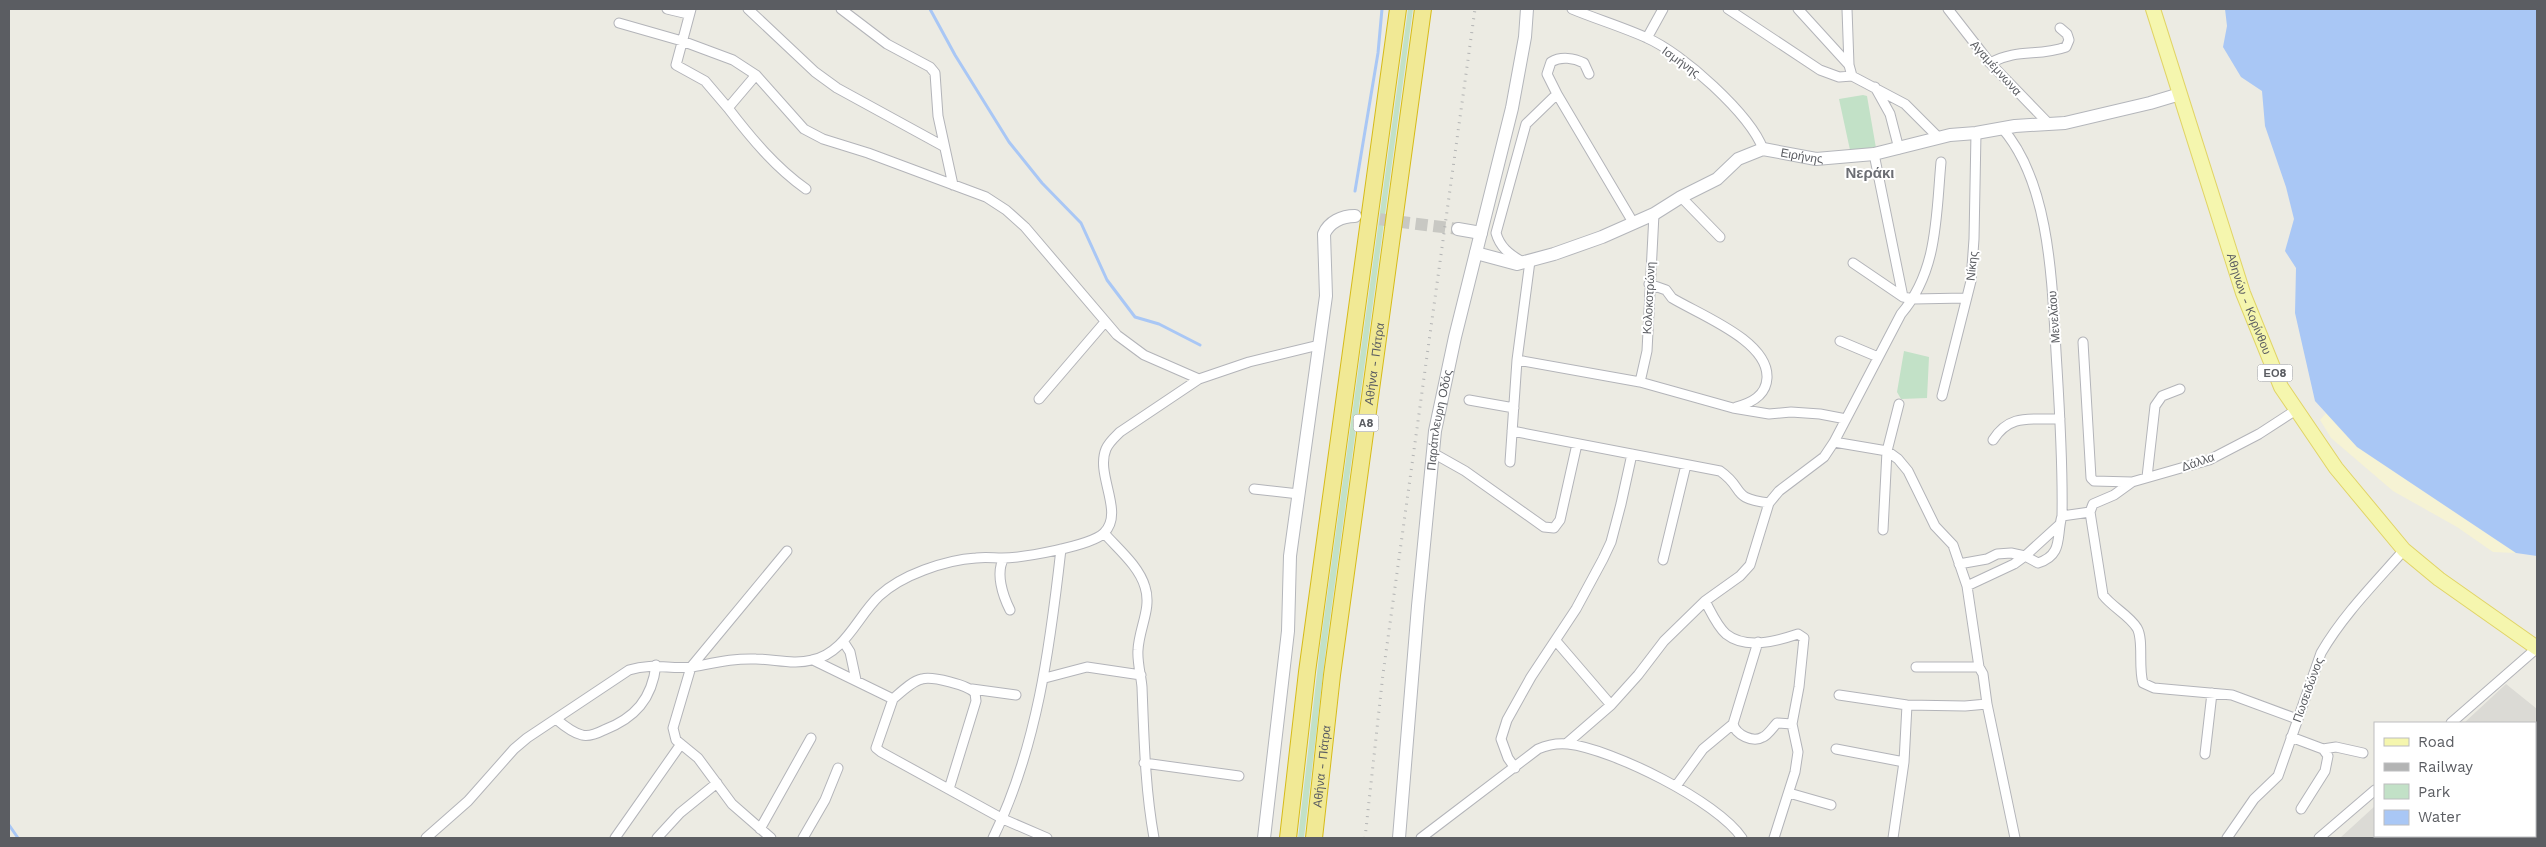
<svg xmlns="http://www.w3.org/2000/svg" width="2546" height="847" viewBox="0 0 2546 847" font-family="'Work Sans',sans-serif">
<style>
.industrial{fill:#dbdad5}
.green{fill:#c2e1c7}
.sand{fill:#f6f3d4}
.water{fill:#a9c7f5}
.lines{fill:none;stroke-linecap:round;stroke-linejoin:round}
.stream{stroke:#a9c7f5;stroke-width:3}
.secondary-tunnel{stroke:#c8c8c3;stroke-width:12;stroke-dasharray:12 6;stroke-linecap:butt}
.street-casing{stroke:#b3b4b9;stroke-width:11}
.secondary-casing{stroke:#b4b6bb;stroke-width:14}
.primary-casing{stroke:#e1d466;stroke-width:16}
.highway-casing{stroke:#d6bb19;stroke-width:18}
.street{stroke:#fff;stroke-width:9}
.secondary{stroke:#fff;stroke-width:12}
.primary{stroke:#f5f6ae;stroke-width:14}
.highway{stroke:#f1e995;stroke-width:16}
.rail{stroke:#b3b4b4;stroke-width:3;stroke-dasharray:1 6;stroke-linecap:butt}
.labels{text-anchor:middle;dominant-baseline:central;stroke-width:4;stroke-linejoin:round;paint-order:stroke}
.shield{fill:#fff;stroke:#8c8e91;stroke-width:1}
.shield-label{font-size:11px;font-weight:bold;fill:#5b5d62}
.street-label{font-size:12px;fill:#5b5d62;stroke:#fff}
.quarter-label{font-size:15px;font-weight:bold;fill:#6c6e74;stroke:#fff}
</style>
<rect width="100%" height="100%" fill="#ecebe3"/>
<path class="industrial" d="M2506,684L2537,709V838H2340L2375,806V836H2535V723H2464Z"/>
<path class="green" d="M1408,9H1413L1326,649L1304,838H1298L1320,647Z
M1863,95L1867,96L1876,148L1850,150L1839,99Z
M1904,351L1929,357L1927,398L1901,399L1897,392Z"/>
<path class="sand" d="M2326,413L2357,447L2516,553L2493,552L2457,527L2393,491L2331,438L2320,420Z"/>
<path class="water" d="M2225,9H2537V556L2516,553L2357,447L2315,401L2295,313L2296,268L2285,251L2294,219L2286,187L2265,126L2262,91L2241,77L2223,47L2227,26Z"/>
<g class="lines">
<path class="stream" d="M930,9L955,55L1009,142L1042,183L1081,223L1107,280L1135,317L1159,324L1200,345
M1355,191L1378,53L1382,9
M9,825L18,838"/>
<path class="secondary-tunnel" d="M1362,217L1458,229"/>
<defs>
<path id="street" d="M667,9L688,14
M691,9L676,65L705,81L728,108
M748,9L815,72L837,88L943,146
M841,9L887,44L930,67L935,73L938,116L953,185
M1572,9C1596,19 1623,27 1647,38C1682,53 1750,114 1763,149
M1728,9L1820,70L1839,77L1852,76
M1798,9L1849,65L1852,76L1905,104L1938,137
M1847,9L1849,65
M1948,9L1990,63L2049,124
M619,23L682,41L733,60L756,75L804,129L823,139L868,153L986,197L1006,210L1025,227L1117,335L1144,355L1199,379
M1647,38L1663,9
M1990,63C2018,48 2038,57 2066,47L2069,40L2067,34L2060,28
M756,75L728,108C751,138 775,167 806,189
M1875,87L1890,114L1899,149
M1557,94L1634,224
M1874,154L1903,297
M1681,197L1720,237
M1521,261C1509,254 1500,247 1496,233L1526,124L1557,94L1547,74L1551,62C1561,56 1574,58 1584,63L1589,74
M1853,263L1903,297L1914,299L1965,298
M1649,284L1666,290L1672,298C1700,315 1769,341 1767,378C1766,396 1751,403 1736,407
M1840,341L1878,357
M2083,342L2091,478L2094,481L2132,482L2209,460L2259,434L2296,410
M1517,360L1640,382L1733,408L1769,414L1791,412L1820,414L1846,419
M1640,382L1647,351L1654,214
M1942,396L1971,281L1974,239L1976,133
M1039,399L1105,322
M1469,400L1514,408
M1512,431L1720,471C1746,489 1729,498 1769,503
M1993,440C2010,413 2031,420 2060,419
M1834,442L1887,451L1898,459L1908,471L1935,526L1953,545L1967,586L1979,667
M1433,453L1465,471L1544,527L1554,528L1560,520L1577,444
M1510,462L1517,360L1530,261
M2147,477L2155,406L2162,396L2180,389
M2132,482L2114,495L2093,504L2090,512L2103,595C2112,607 2129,615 2137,628C2144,640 2138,667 2143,683L2154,688L2232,695L2297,719
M1254,489L1299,494
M2062,516L2090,512
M1883,530L1887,451L1899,404
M1104,533C1118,549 1139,566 1145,587C1152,608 1139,628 1138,650C1137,662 1141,675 1142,687C1144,738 1145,788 1154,838
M1004,558C995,573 1003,596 1010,610
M1663,560L1686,465
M1959,564L1987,559L1997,554L2011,553L2025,556L2059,525
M1967,586L2014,564L2025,556L2038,563C2064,555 2056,535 2062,516C2063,467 2060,417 2057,368C2052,294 2053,186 2002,128
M1705,601C1711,612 1717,626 1726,634C1746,650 1777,641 1798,634L1804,638L1799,687L1792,724L1798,752L1795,772L1774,838
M843,641L850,652L856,680
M1556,641L1611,705
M813,660L893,699L876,748L881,752L1003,819L1047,838
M1045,678L1087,667L1141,675
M972,689L1016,695
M1839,695L1907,705L1965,706L1987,704L1983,674L1979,667H1916
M893,699C901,692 912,681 922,679C932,676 968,685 975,693L976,701L949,789
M1987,704L2015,838
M556,719C563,725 573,733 582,735C589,737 598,733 604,730C635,718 652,699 656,665
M2451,723L2537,648
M1733,724C1736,735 1753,743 1763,737C1768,735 1773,727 1777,723L1792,724
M2291,737L2323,749L2328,756L2325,771L2301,809
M1566,744L1611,705L1638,675L1664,641L1705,601L1740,576L1750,565L1769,503L1779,491L1824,457L1834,442L1901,314C1938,271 1936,216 1941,162
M1836,749L1904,762
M2323,749L2336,747L2363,753
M2205,754L2212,693
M1144,763L1239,776
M1515,768L1508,758L1501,739L1507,720L1531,677L1576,609L1603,559L1611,542L1621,504L1632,454
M1676,786L1703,749L1733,724L1758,642
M1789,793L1831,805
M760,829L811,738
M426,838L468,801L514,749L527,738L629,670C654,662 670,670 692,667C714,663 734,658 756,659C774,659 794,665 812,660C845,653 857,617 879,596C892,584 908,576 924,570C940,564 959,559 976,558C985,557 994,558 1002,558C1022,558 1091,546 1104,533C1125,512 1095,475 1106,449C1109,442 1115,437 1120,432L1199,379L1249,362L1319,345
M615,838L681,744
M657,838L680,813L717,783
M771,838L732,804L698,758L676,740L673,728L691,667L787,551
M803,838L825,800L838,768
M993,838C1037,748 1050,647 1061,549
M1421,838L1538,749C1547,745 1558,743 1568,744C1612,749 1717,801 1742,838
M1893,838L1904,762L1907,705
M2227,838L2254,799L2278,776L2321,653C2343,615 2375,583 2404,550
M2319,838L2375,790"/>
<g id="secondary">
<path d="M1458,229L1481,233"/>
<path id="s1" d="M1476,253L1517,264L1554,254L1602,237L1654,214L1681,197L1717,179L1738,159L1763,149L1816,159L1874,154L1950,135L1976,133L2015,126L2065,123L2150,103L2180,94"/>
<path d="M1264,838L1288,631L1290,556L1326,296L1324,234C1329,222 1342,216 1355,216"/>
<path id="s2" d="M1399,838L1418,606L1435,431L1455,337L1512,108L1525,37L1527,9"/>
</g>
<g id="primary">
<path id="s3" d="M2153,9L2243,293L2281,387L2336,468L2404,550L2439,579L2537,648"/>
</g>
<g id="highway">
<path d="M1288,838L1307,672L1398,9"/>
<path id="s4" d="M1314,838L1332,675L1423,9"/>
</g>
</defs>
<use href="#street" class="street-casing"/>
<use href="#secondary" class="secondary-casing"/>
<use href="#primary" class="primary-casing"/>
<use href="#highway" class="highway-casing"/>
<use href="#street" class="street"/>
<use href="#secondary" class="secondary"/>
<use href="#primary" class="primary"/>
<use href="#highway" class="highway"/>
<path class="rail" d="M1365,838L1383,674L1475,9"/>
</g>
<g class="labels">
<g class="shield">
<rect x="2257.5" y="364.5" width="35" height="17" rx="4"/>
<rect x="1353.5" y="414.5" width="25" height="17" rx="4"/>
</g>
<g class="shield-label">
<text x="2275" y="373">ΕΟ8</text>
<text x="1366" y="423">Α8</text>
</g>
<g class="street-label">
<text transform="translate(1681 62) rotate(36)">Ισμήνης</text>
<text transform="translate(1996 68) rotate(48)">Αγαμέμνωνα</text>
<text stroke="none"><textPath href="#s1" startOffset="356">Ειρήνης</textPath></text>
<text transform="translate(1972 266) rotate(-84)">Νίκης</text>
<text transform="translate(1649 298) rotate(-87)">Κολοκοτρώνη</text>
<text stroke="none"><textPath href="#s3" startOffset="310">Αθηνών - Κορίνθου</textPath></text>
<text transform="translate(2054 317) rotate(-94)">Μενελάου</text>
<text stroke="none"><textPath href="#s4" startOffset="478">Αθήνα - Πάτρα</textPath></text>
<text stroke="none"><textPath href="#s2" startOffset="420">Παράπλευρη Οδός</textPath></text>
<text transform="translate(2198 462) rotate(-19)">Δάλλα</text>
<text transform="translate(2308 690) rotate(-70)">Πωσειδώνος</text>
<text stroke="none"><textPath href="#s4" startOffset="72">Αθήνα - Πάτρα</textPath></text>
</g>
<g class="quarter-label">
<text x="1870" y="173">Νεράκι</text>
</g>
</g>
<rect width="2546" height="847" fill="none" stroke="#5b5d62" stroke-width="20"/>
<rect x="2374" y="722" width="162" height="115" fill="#ffffff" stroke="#bdbec0"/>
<rect x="2384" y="738" width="25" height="8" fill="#f5f6ae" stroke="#bdbec0"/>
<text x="2418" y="747" font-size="15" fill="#5b5d62">Road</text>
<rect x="2384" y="763" width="25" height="8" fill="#b3b4b4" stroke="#bdbec0"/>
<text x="2418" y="772" font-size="15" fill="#5b5d62">Railway</text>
<rect x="2384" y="784" width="25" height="15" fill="#c2e1c7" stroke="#bdbec0"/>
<text x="2418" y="797" font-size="15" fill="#5b5d62">Park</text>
<rect x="2384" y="810" width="25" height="15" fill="#a9c7f5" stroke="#bdbec0"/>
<text x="2418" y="822" font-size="15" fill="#5b5d62">Water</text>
</svg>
